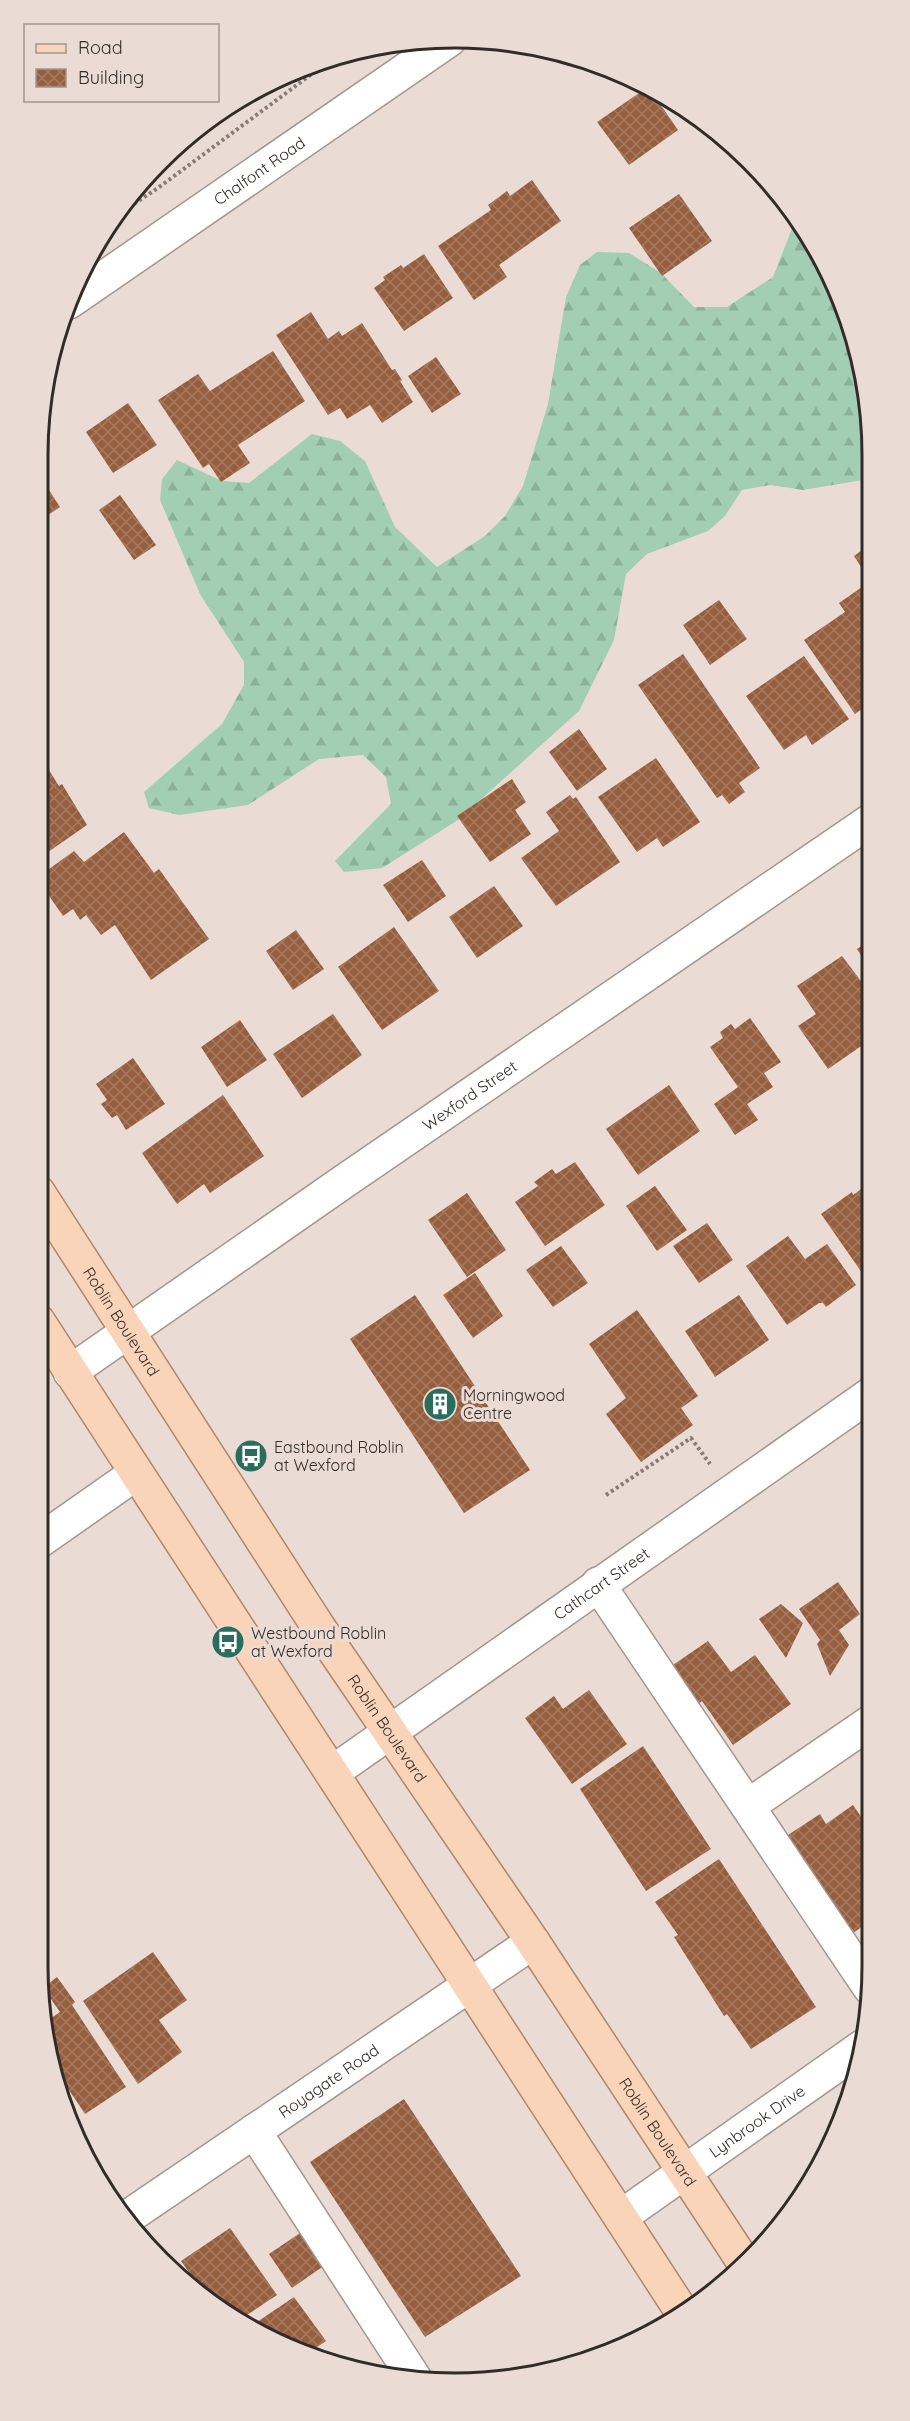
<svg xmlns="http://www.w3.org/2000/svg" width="910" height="2421" viewBox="0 0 910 2421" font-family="Quicksand,sans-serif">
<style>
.forest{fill:url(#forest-firs)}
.building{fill:url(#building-cross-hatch)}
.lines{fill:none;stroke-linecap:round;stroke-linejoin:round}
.minor-casing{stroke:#a3968f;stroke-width:36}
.major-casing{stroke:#b18668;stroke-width:36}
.path{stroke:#867c77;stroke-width:4;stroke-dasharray:3 3;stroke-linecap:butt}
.minor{stroke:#fff;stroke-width:33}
.major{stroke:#f9d4b9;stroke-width:33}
.labels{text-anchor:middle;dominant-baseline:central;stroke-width:6;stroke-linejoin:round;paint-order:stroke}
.street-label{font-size:16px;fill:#322c29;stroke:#eadcd4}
.poi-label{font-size:16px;fill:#322c29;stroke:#eadcd4;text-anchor:start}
.rim{fill:none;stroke:#322c29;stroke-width:3}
</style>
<defs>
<pattern id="forest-firs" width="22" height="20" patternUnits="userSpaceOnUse" patternTransform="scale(1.5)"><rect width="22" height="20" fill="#a2ceb4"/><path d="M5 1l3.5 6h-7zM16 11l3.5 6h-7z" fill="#8cb19b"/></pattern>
<pattern id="building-cross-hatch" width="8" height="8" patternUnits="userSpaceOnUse" patternTransform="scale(1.5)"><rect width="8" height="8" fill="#975e3d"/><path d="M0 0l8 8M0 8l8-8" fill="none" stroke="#a47b64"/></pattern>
</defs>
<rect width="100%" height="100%" fill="#eadcd4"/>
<path class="forest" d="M795,221L841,295L869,400V479L803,490L770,485L742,490L725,516L708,531L647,554L626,574L614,640L579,711L458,820L382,868L344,872L335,861L391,804L386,777L363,755L319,759L248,805L179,815L149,808L144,792L222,724L244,685V662L200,594L160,500L162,479L177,460L222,481L249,483L312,434L340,441L365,461L395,527L437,567L485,536L505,516L523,486L548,404L566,297L580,265L597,252L629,253L661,273L694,307H727L773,277Z"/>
<path class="building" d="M645,89L651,91L678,130L629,165L597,122Z
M532,180L561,221L499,265L507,277L474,300L438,246L491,210L488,205L507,191L510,196Z
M679,194L712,241L662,276L629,228Z
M424,254L453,298L404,331L374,288L385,280L383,277L401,265L403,268Z
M311,312L328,339L339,331L342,336L362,323L392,370L395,369L402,380L400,381L413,402L382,423L370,405L347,419L340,408L328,415L276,335Z
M273,351L305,401L238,445L250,463L221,482L209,464L203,468L158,400L198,374L210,391Z
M436,357L461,394L432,413L408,376Z
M128,403L157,445L113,473L86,432Z
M38,473L60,507L38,522Z
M120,495L156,545L134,560L99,510Z
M869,545V579L854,556Z
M865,585L869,592L870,703L855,714L804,640L845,612L839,603Z
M719,600L747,639L710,665L683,625Z
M683,654L760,768L739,783L745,792L729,804L722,795L717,798L638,685Z
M804,656L849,719L812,745L806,735L784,750L746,696Z
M579,729L607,769L577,791L549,752Z
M40,756L59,786L62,784L87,825L38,859V757Z
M656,758L700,822L663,847L657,838L637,852L598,797Z
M512,779L526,802L515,810L531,834L490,862L457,816Z
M570,795L573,799L576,797L620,862L556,906L521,858L559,831L546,812Z
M124,832L154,873L159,869L209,939L151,980L115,925L101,935L86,915L80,920L73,909L63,916L38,880V877L74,851L84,862Z
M422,860L446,896L408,922L383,885Z
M494,886L523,926L477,958L449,917Z
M394,927L439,991L382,1030L338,967Z
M296,930L324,969L293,990L266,951Z
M870,940V969L857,949Z
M842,956L870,993V1040L828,1069L798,1026L816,1014L797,986Z
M333,1014L362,1055L302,1098L273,1054Z
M750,1018L781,1062L764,1073L773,1087L747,1104L758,1120L735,1135L714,1104L738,1087L710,1047L723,1038L720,1032L731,1024L735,1029Z
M240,1020L267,1060L227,1087L201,1047Z
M133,1058L165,1104L126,1130L117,1115L112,1118L101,1104L107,1100L96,1084Z
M669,1085L700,1131L638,1175L606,1129Z
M223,1095L264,1156L210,1193L204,1184L177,1204L142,1153Z
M575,1162L605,1205L545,1246L515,1202L538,1186L534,1182L552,1169L556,1174Z
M871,1182V1277L867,1280L821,1214L852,1192L853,1195Z
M655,1186L687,1230L657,1251L626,1206Z
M467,1193L506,1250L467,1277L428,1220Z
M707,1223L733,1260L699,1283L673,1246Z
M788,1236L805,1259L827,1244L856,1285L826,1307L823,1303H819L787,1325L746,1266Z
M561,1246L588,1283L553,1307L526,1270Z
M475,1273L503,1316L473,1338L443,1295Z
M415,1295L530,1470L464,1513L350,1339Z
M739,1295L769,1340L715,1377L685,1331Z
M637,1310L698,1396L681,1408L693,1425L641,1462L606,1414L626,1398L589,1344Z
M838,1582L860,1614L839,1630L849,1645L830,1676L817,1644L820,1640L799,1609Z
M781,1604L803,1623L786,1658L759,1619Z
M708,1641L731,1672L755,1655L791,1704L733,1745L702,1701L697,1705L670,1667Z
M589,1690L627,1744L572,1784L525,1718L554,1696L563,1709Z
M643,1746L711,1849L646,1891L580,1789Z
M853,1805L871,1831L872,1830V1920L850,1935L785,1837L820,1814L826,1824Z
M719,1859L816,2007L751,2049L727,2014L724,2016L674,1937L678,1935L655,1902Z
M153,1952L187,2000L159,2020L182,2052L138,2084L83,2001Z
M57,1977L75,2002L72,2005L126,2087L85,2114L63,2081L57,2085L47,2021L60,2012L43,1988Z
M404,2099L521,2276L425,2337L310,2162Z
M230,2228L277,2295L238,2321L194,2284L196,2282L181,2261Z
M303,2231L325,2265L292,2288L269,2254Z
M294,2297L326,2341L314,2349L322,2362L248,2328Z"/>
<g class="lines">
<defs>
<g id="minor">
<path id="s1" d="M69,302L449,40"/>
<path id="s2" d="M70,1372L346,1180L870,821"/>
<path d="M38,1542L135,1474"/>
<path d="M598,1584L870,1988"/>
<path id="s3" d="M333,1772L871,1394"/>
<path d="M748,1806L872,1721"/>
<path d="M254,2131L415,2379"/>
<path id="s4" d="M622,2216L862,2047"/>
<path id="s5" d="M125,2219L533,1942"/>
</g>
<g id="major">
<path id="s6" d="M38,1192L319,1628L533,1942L743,2261"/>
<path d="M38,1321L684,2315"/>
</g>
</defs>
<use href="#minor" class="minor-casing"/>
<use href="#major" class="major-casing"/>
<path class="path" d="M114,217L158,188L336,56
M606,1495L691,1438L710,1464"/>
<use href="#minor" class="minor"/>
<use href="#major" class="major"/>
</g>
<defs>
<symbol id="building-disc" viewBox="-11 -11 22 22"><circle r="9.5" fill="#2b6d5c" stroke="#eadcd4"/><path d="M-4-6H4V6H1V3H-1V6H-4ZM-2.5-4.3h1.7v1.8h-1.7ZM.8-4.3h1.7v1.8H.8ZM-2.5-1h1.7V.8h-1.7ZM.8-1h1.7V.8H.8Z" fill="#fff"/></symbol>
<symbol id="bus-disc" viewBox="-11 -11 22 22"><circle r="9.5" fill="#2b6d5c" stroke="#eadcd4"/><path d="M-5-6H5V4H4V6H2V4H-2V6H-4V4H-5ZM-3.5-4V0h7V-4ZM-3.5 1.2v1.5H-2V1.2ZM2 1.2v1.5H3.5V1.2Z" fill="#fff"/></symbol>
</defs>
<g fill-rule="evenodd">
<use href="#building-disc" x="421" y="1385" width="38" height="38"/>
<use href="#bus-disc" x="232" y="1437" width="38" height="38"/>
<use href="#bus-disc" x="209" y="1623" width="38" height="38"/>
</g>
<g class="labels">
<g class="street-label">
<text stroke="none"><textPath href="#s1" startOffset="231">Chalfont Road</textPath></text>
<text stroke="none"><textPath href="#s2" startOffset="486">Wexford Street</textPath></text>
<text stroke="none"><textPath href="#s6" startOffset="154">Roblin Boulevard</textPath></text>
<text stroke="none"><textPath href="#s3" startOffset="328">Cathcart Street</textPath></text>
<text stroke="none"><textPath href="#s6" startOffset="640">Roblin Boulevard</textPath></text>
<text stroke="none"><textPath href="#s5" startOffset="246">Royagate Road</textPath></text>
<text stroke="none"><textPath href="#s4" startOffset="165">Lynbrook Drive</textPath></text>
<text stroke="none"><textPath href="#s6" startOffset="1126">Roblin Boulevard</textPath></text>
</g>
<g class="poi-label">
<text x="463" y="1395">Morningwood<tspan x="463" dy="18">Centre</tspan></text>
<text x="274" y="1447">Eastbound Roblin<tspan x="274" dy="18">at Wexford</tspan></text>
<text x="251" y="1633">Westbound Roblin<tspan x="251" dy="18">at Wexford</tspan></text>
</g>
</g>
<path d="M0 0H910V2421H0ZM455 48H455A407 407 0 0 1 862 455V1966A407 407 0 0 1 455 2373H455A407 407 0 0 1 48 1966V455A407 407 0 0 1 455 48Z" fill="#eadcd4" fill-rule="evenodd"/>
<path class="rim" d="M455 48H455A407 407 0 0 1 862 455V1966A407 407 0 0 1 455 2373H455A407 407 0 0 1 48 1966V455A407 407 0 0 1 455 48Z"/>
<rect x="24" y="24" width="195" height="78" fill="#eadcd4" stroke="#a09690" stroke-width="1.5"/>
<rect x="36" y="44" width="30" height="9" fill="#f9d4b9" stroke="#a09690" stroke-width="1.5"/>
<text x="78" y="54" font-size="18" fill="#322c29">Road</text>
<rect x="36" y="69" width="30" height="18" fill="url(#building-cross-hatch)" stroke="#a09690" stroke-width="1.5"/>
<text x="78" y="84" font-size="18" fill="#322c29">Building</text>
</svg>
